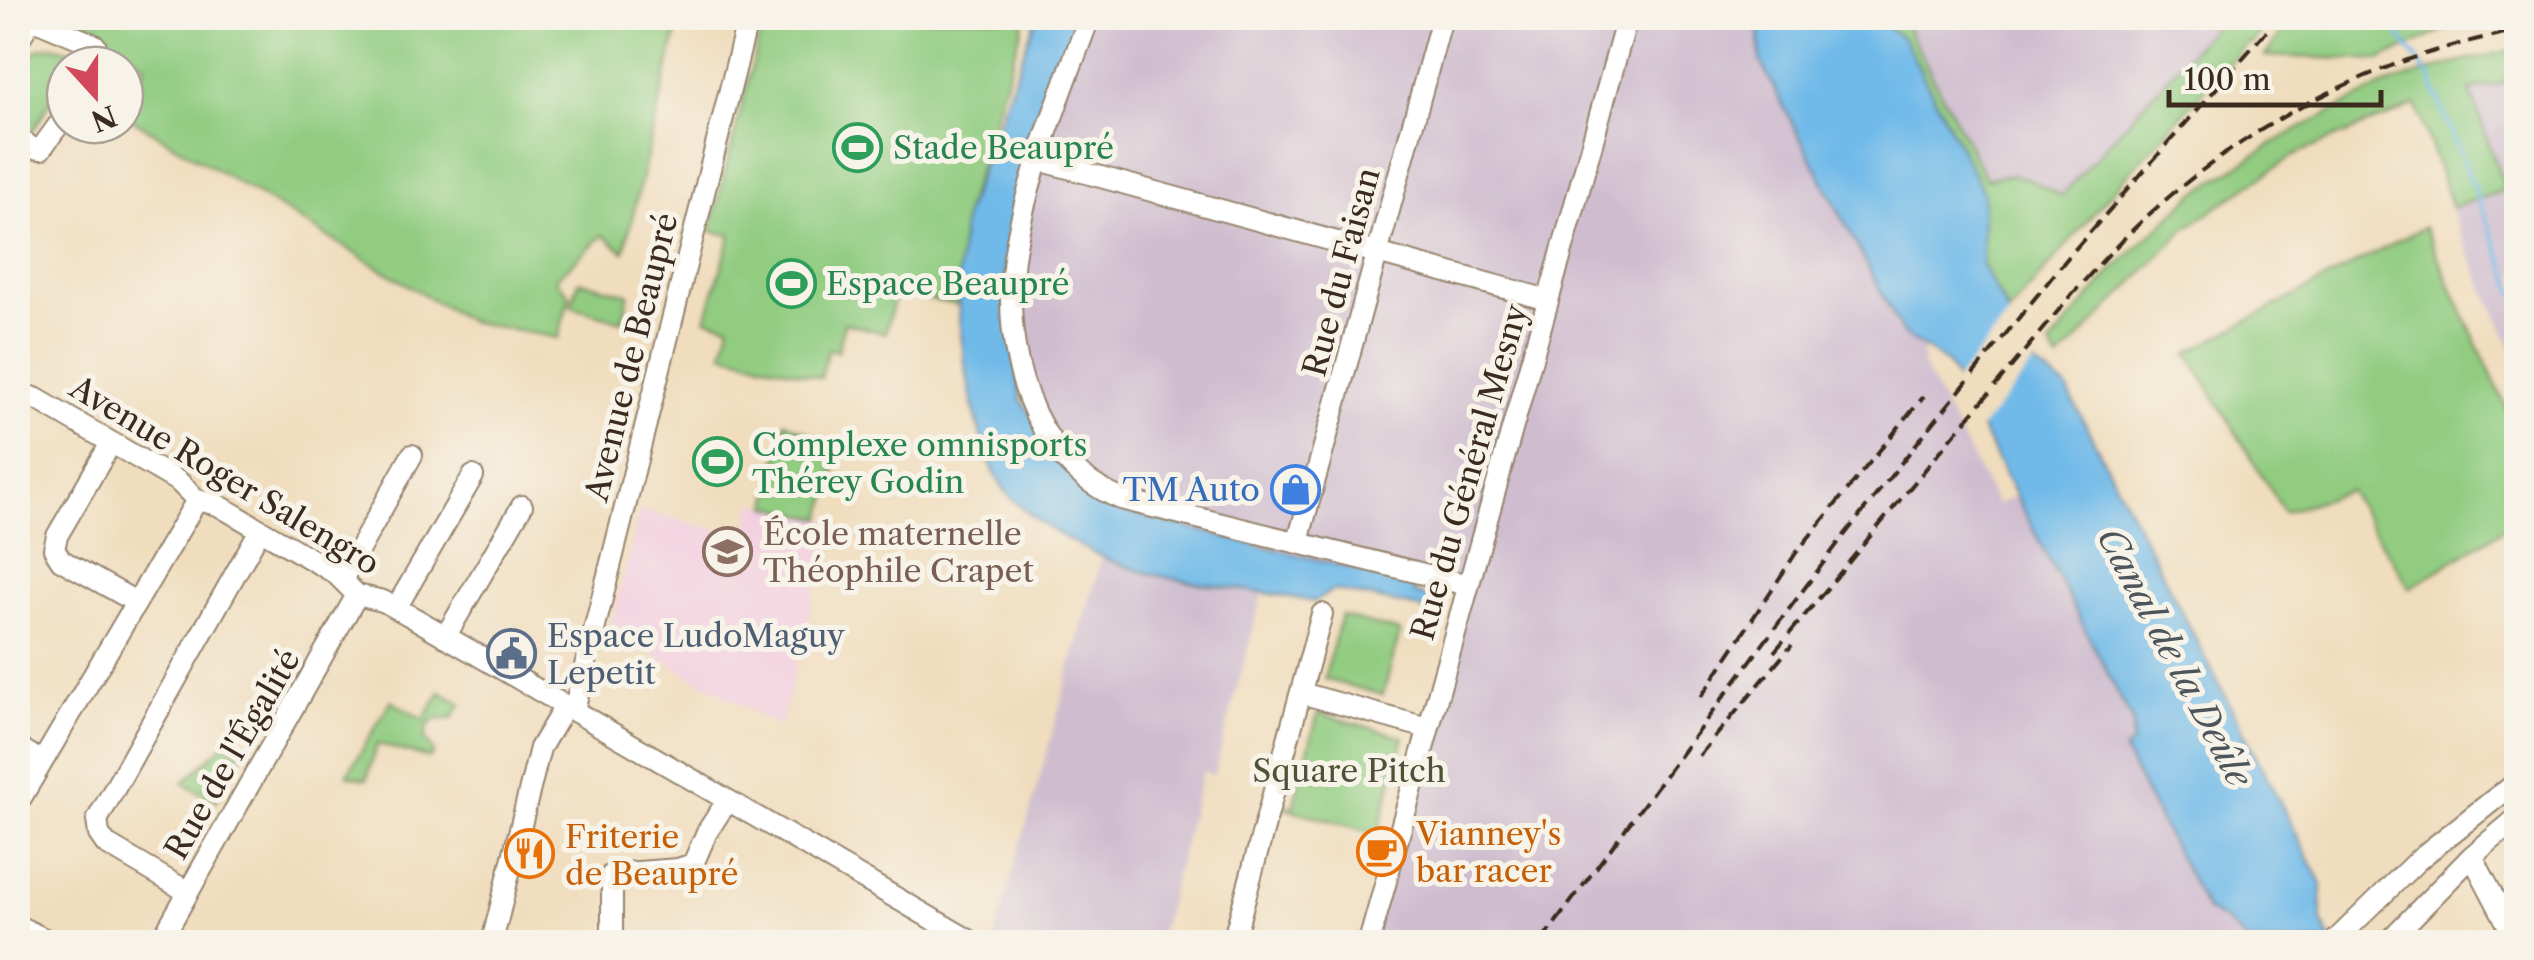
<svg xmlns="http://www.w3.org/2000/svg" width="2534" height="960" viewBox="0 0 2534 960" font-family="'Libre Caslon Text',serif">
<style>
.built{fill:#f3cfe0}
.industrial{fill:#cfbdcf}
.green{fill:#91cc81;stroke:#667b50;stroke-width:2.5}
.water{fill:#70bae9;stroke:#567284;stroke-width:2.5}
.pier{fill:#f0ddbe}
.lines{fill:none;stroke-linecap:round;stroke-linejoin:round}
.stream{stroke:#70bae9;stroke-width:4}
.minor-casing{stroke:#96846e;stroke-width:24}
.minor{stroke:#fff;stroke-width:20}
.rail{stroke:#3b2a1e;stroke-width:4;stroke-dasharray:15 8;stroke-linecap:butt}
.labels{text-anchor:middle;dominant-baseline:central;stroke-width:10;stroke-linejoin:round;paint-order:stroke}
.leisure-label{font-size:32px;fill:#27864d;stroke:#f7f3e8;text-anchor:start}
.street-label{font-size:32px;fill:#3b2a1e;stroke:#f7f3e8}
.shop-label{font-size:32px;fill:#366cbe;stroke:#f7f3e8;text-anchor:end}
.education-label{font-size:32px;fill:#785e54;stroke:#f7f3e8;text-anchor:start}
.service-label{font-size:32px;fill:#4e5e75;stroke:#f7f3e8;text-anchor:start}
.park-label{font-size:32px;fill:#505237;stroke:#f7f3e8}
.food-label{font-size:32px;fill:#c56008;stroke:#f7f3e8;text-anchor:start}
.water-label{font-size:35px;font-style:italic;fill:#4b555b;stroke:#f7f3e8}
</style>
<rect width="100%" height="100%" fill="#f7f3e8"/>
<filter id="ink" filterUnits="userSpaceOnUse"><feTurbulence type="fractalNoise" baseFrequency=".01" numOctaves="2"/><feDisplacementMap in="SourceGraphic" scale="20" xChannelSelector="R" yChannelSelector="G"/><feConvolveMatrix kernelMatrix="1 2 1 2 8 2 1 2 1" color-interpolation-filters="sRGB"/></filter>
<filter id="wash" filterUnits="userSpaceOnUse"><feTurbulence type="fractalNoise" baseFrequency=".0048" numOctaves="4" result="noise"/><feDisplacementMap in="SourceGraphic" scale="40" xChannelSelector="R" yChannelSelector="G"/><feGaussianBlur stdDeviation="2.25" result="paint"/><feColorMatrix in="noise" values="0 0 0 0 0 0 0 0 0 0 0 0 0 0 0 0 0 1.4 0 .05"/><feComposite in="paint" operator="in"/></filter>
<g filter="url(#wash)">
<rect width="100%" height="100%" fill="#f0ddbe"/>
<path class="built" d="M754,502L833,522L780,727L610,629L640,510L745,537Z"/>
<path class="industrial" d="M1080,18H2221L2061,196L2018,174L1916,210L1923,366L1997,505L2015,496L2133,722L2134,733L2124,752L2206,910L2226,921L2247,942H1369L1465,596L1122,511L1088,492L1053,458L1004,285L1015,193Z
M2516,81V358L2458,229L2417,105L2448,93Z
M1102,556L1151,574L1263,591L1214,775L1202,772L1158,942H993Z"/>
<path class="green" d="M89,18H680L624,252L603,235L555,279L570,295L558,338L468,321L125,115V99L146,65L80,30Z
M764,18H1025L964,216L959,305L896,293L885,333L844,323L838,351L828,349L821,378L723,353L730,325L706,319L731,235L710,231Z
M1873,18H1898L1904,22L1986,179C2019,168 2032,181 2061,196L2221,18H2270L2252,44L2248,42L2110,194L2009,313L1982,265L1983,192L1904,39Z
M2293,18H2430L2448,28L2381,60L2265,56Z
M52,46L81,53L73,65H65V79L29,137L18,129V64L39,49Z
M2516,49V81L2470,90L2505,190L2452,208L2416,105L2296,154L2186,228L2058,361L2050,345L2112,271L2194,194L2282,138L2382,86L2448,65Z
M2424,227L2516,429V521L2410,588L2349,491L2284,512L2188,353Z
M579,281L629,294L622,321L571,306Z
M785,422L837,446L839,454L822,519L768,506Z
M1341,616L1400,632L1383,695L1324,679Z
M441,692L461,704L452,719H436L427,727L425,738L434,753L430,758L377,744L367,779L347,775L391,701L424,720Z
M1318,713L1404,737L1378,834L1278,806L1293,807Z
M224,744L242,754L216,801L183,783Z"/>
<path class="water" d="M1036,18H1080L1015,193L1004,285L1021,400L1088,492L1122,511L1414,584V593L1438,601L1431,615L1419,608L1333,590L1314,602C1257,589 1190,586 1134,569C1094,557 1024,520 1001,484C977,446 963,360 959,315C956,283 960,248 964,216Z
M1759,18H1873L1904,39L1983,192L1982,265L2037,367L2066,387L2322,884V921L2331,942H2247L2226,921L2206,910L2124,752L2132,743L2133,722L1947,363L1903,334L1760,61Z"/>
<path class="pier" d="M2013,311L2038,359L1977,433L1953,384Z"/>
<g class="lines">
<path class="stream" d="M2378,18L2400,36L2430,78L2516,294"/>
</g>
</g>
<g filter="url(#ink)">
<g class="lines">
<defs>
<path id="minor" d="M31,18L95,45L100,54L97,65
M1089,18C1061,95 1026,175 1014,258C1001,346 1030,462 1121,499L1468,585
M18,41L32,18
M18,138L32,148L41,149L65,116
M1039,160L1548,300
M18,393L35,398L179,482L197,500L218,505L335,573L357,595L383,601L414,618L972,942
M111,443L57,536L54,549L61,560L136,602
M1298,541L1442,18
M343,578L412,455
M396,608L473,476
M445,637L522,506
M1301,693L1427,728
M574,710L748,18
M18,747L42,762
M18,803L197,500
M2472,856L2516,940
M188,892L106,844L99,834L97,820L260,530
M18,926L51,942
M612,938V874L678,869L693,864L707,832L727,801
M160,942L357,595
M492,942L540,748L565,706
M1233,942L1322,614
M1369,942L1627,18
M2334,942L2419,859L2516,782
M2388,942L2472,856L2516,819"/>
</defs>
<use href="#minor" class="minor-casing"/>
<use href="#minor" class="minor"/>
<path class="rail" d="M1774,652C1851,561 1925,468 2002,378C2047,324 2092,268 2143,220C2247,123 2377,57 2516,31
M1701,697L1796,553L1924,396
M1699,756L1792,645
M1541,942L1839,542L1917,443L2070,255L2278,18"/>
</g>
</g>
<defs>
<symbol id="stadium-ring" viewBox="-11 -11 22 22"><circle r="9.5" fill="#f7f3e8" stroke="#2e9e5b" stroke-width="1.5"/><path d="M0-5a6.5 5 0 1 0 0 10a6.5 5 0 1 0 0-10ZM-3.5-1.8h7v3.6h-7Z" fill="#2e9e5b"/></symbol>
<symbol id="shop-ring" viewBox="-11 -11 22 22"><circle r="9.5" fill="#f7f3e8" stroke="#3f7fe0" stroke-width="1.5"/><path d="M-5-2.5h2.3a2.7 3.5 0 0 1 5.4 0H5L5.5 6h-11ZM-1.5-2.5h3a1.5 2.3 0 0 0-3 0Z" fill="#3f7fe0"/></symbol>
<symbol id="school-ring" viewBox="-11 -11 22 22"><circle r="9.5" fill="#f7f3e8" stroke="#8d6e63" stroke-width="1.5"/><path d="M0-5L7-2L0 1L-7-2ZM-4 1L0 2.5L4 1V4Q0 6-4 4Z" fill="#8d6e63"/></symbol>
<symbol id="civic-ring" viewBox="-11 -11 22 22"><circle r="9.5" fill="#f7f3e8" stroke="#5c6f8a" stroke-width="1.5"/><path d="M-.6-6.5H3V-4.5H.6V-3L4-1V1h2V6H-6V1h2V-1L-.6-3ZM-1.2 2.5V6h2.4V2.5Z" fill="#5c6f8a"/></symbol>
<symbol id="cafe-ring" viewBox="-11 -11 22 22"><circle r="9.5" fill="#f7f3e8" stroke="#e8710a" stroke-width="1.5"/><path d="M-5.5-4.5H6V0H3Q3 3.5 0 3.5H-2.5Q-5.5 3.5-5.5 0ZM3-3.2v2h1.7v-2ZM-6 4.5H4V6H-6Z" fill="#e8710a"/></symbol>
<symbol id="restaurant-ring" viewBox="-11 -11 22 22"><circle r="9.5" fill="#f7f3e8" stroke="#e8710a" stroke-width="1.5"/><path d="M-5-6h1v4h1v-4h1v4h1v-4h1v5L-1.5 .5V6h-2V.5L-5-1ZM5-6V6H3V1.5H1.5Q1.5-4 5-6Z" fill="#e8710a"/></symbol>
</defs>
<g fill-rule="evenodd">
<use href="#stadium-ring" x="830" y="120" width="55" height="55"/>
<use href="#stadium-ring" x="764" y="256" width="55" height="55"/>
<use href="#stadium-ring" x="690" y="434" width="55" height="55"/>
<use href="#shop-ring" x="1268" y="462" width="55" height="55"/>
<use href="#school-ring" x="700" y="524" width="55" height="55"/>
<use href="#civic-ring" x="484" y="626" width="55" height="55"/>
<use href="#cafe-ring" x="1354" y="824" width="55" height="55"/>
<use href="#restaurant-ring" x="502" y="826" width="55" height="55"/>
</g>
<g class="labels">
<g class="leisure-label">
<text x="893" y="147">Stade Beaupré</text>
<text x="826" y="283">Espace Beaupré</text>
<text x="752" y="444">Complexe omnisports<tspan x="752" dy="37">Thérey Godin</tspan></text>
</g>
<g class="street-label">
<text transform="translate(1341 272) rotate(-75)">Rue du Faisan</text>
<text transform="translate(631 357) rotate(-76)">Avenue de Beaupré</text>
<text transform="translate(1469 472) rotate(-74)">Rue du Général Mesny</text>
<text transform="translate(225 475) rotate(31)">Avenue Roger Salengro</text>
<text transform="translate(232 754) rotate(-60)">Rue de l'Égalité</text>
</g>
<g class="shop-label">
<text x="1260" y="489">TM Auto</text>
</g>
<g class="education-label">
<text x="763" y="533">École maternelle<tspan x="763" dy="37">Théophile Crapet</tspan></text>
</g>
<g class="service-label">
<text x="547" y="635">Espace LudoMaguy<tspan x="547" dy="37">Lepetit</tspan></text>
</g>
<g class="park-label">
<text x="1349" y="770">Square Pitch</text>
</g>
<g class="food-label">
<text x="1416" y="833">Vianney's<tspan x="1416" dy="37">bar racer</tspan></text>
<text x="565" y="836">Friterie<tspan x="565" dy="37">de Beaupré</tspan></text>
</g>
<g class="water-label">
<text transform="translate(2175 657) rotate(62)">Canal de la Deûle</text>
</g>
</g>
<rect width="2534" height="960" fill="none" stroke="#f7f3e8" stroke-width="60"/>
<g transform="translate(95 95) rotate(159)"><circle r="48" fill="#f7f3e8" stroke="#aca397" stroke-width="2.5"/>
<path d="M0-8L18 38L0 25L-18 38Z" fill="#d1495b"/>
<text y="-15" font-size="28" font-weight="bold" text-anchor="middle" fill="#3b2a1e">N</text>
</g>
<path d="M2169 90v15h212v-15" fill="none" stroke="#3b2a1e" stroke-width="5"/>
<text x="2184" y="90" font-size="30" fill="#3b2a1e" stroke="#f7f3e8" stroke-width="8" paint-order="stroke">100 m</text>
</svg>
